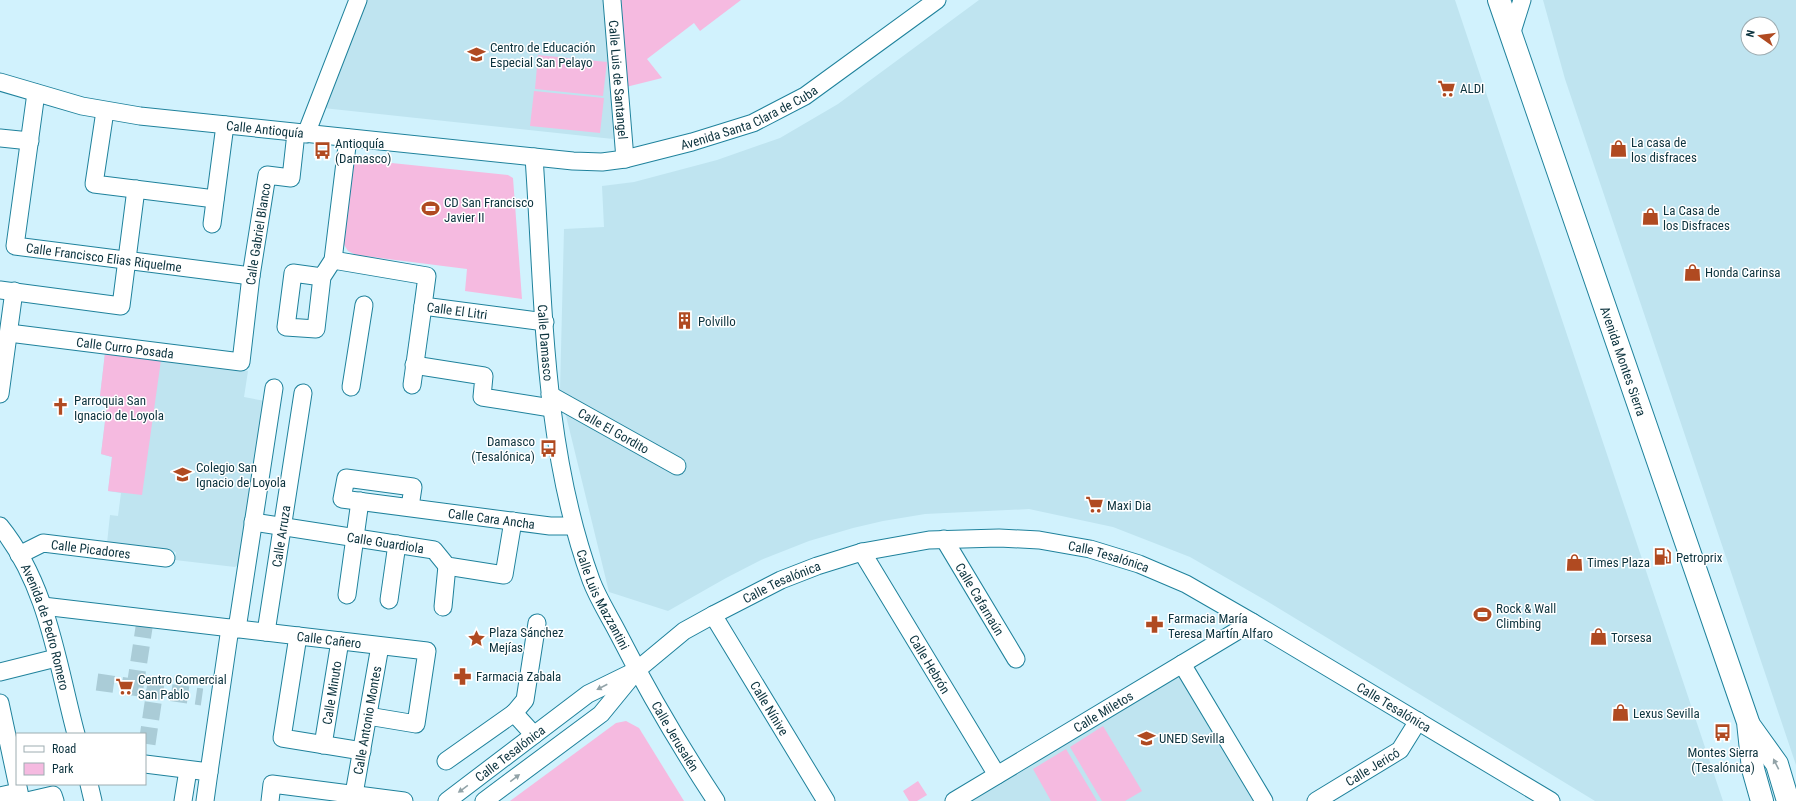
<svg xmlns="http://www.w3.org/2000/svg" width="1796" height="801" font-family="'Roboto Condensed',sans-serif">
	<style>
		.built { fill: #bfe4f0; fill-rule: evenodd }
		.green { fill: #f5bae0 }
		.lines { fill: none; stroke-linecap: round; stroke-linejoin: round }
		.minor-tunnel { stroke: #aaccd7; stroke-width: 17; stroke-dasharray: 17 8; stroke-linecap: butt }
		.minor-casing { stroke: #1f829c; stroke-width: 19 }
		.major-casing { stroke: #1f829c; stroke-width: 24 }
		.minor { stroke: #fff; stroke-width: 17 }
		.major { stroke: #fff; stroke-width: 22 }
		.oneway { fill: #92a3a8 }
		.labels { text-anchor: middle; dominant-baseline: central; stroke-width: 3; stroke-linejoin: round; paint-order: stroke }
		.poi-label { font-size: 13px; fill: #0c333e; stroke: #fff; text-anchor: start }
		.street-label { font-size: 13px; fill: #0c333e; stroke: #fff }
	</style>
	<rect width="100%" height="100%" fill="#d1f2fd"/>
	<!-- built -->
	<g class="built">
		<path d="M365,0H607L613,139L323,108Z"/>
		<path d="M979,0H1455L1723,801H1595L1265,600L1190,557L1113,527L1029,509L925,514L883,521L853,528L809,541L761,560L726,578L668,611L609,592L560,391L564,229L604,227L602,186L634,182L717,160L780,138L838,104Z"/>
		<path d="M1543,0H1796V765L1565,79ZM1748,24H1772V48H1748Z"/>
		<path d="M105,353L248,371L244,397L265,401L244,560L235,567L175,560L176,552L107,543L110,515L118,516L121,493L108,491L112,457L101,454L108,397L100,396Z"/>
		<path d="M1180,674L1255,801H969Z"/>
	</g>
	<!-- green -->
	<g class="green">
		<path d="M621,0H741L700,31L694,23L647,59L662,78L626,87Z"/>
		<path d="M538,55L607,62L603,96L535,89Z"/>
		<path d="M534,91L604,98L600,133L530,126Z"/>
		<path d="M353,159L508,175L513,178L522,299L465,291L467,269L356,255L348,251L343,243Z"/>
		<path d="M105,353L161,360L142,495L108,491L112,457L101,454L108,397L100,396Z"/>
		<path d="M626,721L639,728L684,801H510L616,723Z"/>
		<path d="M1103,726L1142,791L1125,801H1102L1070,747Z"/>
		<path d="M1066,749L1097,801H1051L1033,769Z"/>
		<path d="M918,781L927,795L917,801H909L903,791Z"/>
	</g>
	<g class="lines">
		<!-- minor-tunnel -->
		<g class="minor-tunnel">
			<path d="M97,682L202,697"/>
			<path d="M135,687L145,621"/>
			<path d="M147,744L155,690"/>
		</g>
		<defs>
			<g id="minor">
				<path id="s1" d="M612,0L625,159"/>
				<path d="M1511,35L1522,0"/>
				<path id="s2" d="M0,82L82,106L140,116L573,161L602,162L625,159L692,142L753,123L805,96L937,0"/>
				<path id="s3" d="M36,93L15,246L251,276"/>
				<path d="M105,111L94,184L215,199"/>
				<path d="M306,134L358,0"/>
				<path d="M0,138L30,141"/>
				<path id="s4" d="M534,157C544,299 542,445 591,580C598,599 610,617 619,635C648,692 681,748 716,801"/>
				<path d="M212,224L225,125"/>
				<path id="s5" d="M333,260L427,276L423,306L545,322"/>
				<path d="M322,277L293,273L286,327L316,329L322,277L333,260L348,138"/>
				<path d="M0,290L121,306L136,189"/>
				<path id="s6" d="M9,333L241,362L251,276L267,175L291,178L296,133"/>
				<path d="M414,365L484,376L482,397L551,408"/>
				<path d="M412,385L423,306"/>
				<path d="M351,387L364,305"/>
				<path d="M0,394L14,291"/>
				<path id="s7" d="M550,395L677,466"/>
				<path id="s8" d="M410,507L413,487L346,478L342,499L550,526H573"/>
				<path id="s9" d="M253,522L434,550L447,566L504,575L513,521"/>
				<path id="s10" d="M0,526C48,585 57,663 76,734"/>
				<path id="s11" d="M944,539L1016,659"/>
				<path id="s12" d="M862,552L997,775"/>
				<path id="s13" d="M19,555L43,543L166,558"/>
				<path d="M347,595L360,501"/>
				<path d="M389,600L397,544"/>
				<path id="s14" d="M43,606L427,651L416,724L368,716"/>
				<path d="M443,607L447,566"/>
				<path id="s15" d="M713,615L826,801"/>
				<path d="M237,629L274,388"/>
				<path id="s16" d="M266,632L303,393"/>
				<path d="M298,636L282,738L362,751"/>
				<path d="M1182,664L1264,801"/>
				<path d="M0,672L56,658"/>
				<path d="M0,703L21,801"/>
				<path d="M514,713L525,700L537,623"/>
				<path id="s17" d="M323,745L340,641"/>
				<path d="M446,761L514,713L534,735"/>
				<path d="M145,764L209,772L205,801"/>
				<path d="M209,772L230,628"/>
				<path d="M89,784L93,801"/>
				<path id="s18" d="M354,794L380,646"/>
				<path d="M0,796L18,792"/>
				<path d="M27,801L53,795L55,801"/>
				<path d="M183,801L188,770"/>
				<path d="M270,801L272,784L404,801"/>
				<path id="s19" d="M447,801L588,694L631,673"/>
				<path id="s20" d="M484,801L601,714L637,670L684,631L713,615L781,580L817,566L862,552L929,540L999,538L1039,540L1090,549L1139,564L1186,584L1252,622L1551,801"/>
				<path id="s21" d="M954,801L1252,622"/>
				<path id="s22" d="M1316,801L1400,750L1418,721"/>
			</g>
			<g id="major">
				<path id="s23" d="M1499,0L1748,722L1753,769L1762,801"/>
				<path d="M1749,725L1777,764L1788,801"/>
			</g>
		</defs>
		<!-- minor casing -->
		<use href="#minor" class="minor-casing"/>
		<!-- major casing -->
		<use href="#major" class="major-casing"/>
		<!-- minor -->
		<use href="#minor" class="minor"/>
		<!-- major -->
		<use href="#major" class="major"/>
	</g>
	<!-- one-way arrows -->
	<defs><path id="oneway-solid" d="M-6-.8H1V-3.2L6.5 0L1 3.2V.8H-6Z"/></defs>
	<g class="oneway">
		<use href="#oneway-solid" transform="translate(602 687) rotate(153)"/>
		<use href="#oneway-solid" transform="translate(1776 764) rotate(-117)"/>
		<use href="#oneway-solid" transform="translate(515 778) rotate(-37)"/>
		<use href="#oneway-solid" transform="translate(463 789) rotate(144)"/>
	</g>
	<!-- icons -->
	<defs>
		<symbol id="school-bare" viewBox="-9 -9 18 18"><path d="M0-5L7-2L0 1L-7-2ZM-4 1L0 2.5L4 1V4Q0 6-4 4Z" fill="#b04a21" stroke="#fff" stroke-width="2.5" paint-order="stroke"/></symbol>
		<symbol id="supermarket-bare" viewBox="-9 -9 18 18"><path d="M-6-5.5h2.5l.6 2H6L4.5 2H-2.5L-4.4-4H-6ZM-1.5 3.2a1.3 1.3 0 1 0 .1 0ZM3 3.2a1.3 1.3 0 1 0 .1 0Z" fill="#b04a21" stroke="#fff" stroke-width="2.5" paint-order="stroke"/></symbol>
		<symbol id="shop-bare" viewBox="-9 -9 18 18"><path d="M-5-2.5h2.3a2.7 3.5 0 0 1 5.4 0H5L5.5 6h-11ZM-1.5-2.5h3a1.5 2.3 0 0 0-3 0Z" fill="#b04a21" stroke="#fff" stroke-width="2.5" paint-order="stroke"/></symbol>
		<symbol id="bus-bare" viewBox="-9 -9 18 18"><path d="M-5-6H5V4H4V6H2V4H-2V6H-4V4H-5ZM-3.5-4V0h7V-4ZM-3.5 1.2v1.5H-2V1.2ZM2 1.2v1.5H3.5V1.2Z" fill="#b04a21" stroke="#fff" stroke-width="2.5" paint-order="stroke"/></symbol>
		<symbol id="stadium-bare" viewBox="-9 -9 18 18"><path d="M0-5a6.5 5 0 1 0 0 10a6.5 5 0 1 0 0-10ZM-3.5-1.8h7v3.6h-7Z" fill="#b04a21" stroke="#fff" stroke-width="2.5" paint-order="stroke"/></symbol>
		<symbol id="building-bare" viewBox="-9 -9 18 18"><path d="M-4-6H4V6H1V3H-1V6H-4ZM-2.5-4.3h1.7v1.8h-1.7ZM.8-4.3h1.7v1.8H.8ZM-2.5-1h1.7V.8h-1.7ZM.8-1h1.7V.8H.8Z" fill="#b04a21" stroke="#fff" stroke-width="2.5" paint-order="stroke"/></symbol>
		<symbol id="church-bare" viewBox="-9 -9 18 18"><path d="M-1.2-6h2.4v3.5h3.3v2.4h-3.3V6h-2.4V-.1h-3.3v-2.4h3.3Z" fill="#b04a21" stroke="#fff" stroke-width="2.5" paint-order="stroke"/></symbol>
		<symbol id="fuel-bare" viewBox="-9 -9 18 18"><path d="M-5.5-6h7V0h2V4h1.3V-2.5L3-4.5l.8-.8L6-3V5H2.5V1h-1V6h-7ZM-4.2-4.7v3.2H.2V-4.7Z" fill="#b04a21" stroke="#fff" stroke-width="2.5" paint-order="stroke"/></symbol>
		<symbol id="pharmacy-bare" viewBox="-9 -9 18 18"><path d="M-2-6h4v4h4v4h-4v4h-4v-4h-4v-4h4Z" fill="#b04a21" stroke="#fff" stroke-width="2.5" paint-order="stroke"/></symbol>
		<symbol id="sight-bare" viewBox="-9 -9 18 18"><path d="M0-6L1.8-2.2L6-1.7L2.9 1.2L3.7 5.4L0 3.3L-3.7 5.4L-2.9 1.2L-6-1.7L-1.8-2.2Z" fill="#b04a21" stroke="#fff" stroke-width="2.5" paint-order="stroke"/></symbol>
		<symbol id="university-bare" viewBox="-9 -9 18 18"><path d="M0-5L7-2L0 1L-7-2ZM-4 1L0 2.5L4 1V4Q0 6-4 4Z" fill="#b04a21" stroke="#fff" stroke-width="2.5" paint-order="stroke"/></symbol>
	</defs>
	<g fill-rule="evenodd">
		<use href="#school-bare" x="464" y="42" width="25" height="25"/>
		<use href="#supermarket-bare" x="1434" y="76" width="25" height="25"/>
		<use href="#shop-bare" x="1606" y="136" width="25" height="25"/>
		<use href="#bus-bare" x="310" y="138" width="25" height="25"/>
		<use href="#stadium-bare" x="418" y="196" width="25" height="25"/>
		<use href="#shop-bare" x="1638" y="204" width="25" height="25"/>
		<use href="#shop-bare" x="1680" y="260" width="25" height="25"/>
		<use href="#building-bare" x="672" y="308" width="25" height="25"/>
		<use href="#church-bare" x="48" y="394" width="25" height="25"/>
		<use href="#bus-bare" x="536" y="436" width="25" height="25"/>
		<use href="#school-bare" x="170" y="462" width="25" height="25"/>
		<use href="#supermarket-bare" x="1082" y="492" width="25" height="25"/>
		<use href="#fuel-bare" x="1650" y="544" width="25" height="25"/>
		<use href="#shop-bare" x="1562" y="550" width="25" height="25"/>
		<use href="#stadium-bare" x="1470" y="602" width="25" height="25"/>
		<use href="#pharmacy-bare" x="1142" y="612" width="25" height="25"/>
		<use href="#shop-bare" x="1586" y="624" width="25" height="25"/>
		<use href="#sight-bare" x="464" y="626" width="25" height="25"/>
		<use href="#pharmacy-bare" x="450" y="664" width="25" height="25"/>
		<use href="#supermarket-bare" x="112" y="674" width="25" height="25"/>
		<use href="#shop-bare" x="1608" y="700" width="25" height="25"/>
		<use href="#bus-bare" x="1710" y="720" width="25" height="25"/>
		<use href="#university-bare" x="1134" y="726" width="25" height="25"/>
	</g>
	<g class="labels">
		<!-- poi labels -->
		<g class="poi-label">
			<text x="490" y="47">Centro de Educación<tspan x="490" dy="15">Especial San Pelayo</tspan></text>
			<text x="1460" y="88">ALDI</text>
			<text x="1631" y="142">La casa de<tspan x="1631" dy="15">los disfraces</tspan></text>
			<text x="335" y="143">Antioquía<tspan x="335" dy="15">(Damasco)</tspan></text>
			<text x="444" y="202">CD San Francisco<tspan x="444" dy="15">Javier II</tspan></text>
			<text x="1663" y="210">La Casa de<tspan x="1663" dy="15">los Disfraces</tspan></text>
			<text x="1705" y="272">Honda Carinsa</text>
			<text x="698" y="321">Polvillo</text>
			<text x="74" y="400">Parroquia San<tspan x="74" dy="15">Ignacio de Loyola</tspan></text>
			<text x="535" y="441" text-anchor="end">Damasco<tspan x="535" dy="15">(Tesalónica)</tspan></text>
			<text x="196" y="467">Colegio San<tspan x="196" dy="15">Ignacio de Loyola</tspan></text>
			<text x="1107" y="505">Maxi Dia</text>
			<text x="1676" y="557">Petroprix</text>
			<text x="1587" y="562">Times Plaza</text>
			<text x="1496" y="608">Rock &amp; Wall<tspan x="1496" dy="15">Climbing</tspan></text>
			<text x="1168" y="618">Farmacia María<tspan x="1168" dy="15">Teresa Martín Alfaro</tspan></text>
			<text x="489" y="632">Plaza Sánchez<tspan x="489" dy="15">Mejías</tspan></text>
			<text x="1611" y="637">Torsesa</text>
			<text x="476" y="676">Farmacia Zabala</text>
			<text x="138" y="679">Centro Comercial<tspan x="138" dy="15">San Pablo</tspan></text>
			<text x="1633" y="713">Lexus Sevilla</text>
			<text x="1159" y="738">UNED Sevilla</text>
			<text x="1723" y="752" text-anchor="middle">Montes Sierra<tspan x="1723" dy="15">(Tesalónica)</tspan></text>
		</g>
		<!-- street labels -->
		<g class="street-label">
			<text stroke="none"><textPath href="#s1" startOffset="80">Calle Luis de Santangel</textPath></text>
			<text stroke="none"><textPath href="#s2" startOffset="763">Avenida Santa Clara de Cuba</textPath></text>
			<text stroke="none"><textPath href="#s2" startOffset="270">Calle Antioquía</textPath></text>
			<text stroke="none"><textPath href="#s6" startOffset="363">Calle Gabriel Blanco</textPath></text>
			<text stroke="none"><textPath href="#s3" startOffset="244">Calle Francisco Elias Riquelme</textPath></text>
			<text stroke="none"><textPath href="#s5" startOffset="160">Calle El Litri</textPath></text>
			<text stroke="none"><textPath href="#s4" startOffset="186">Calle Damasco</textPath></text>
			<text stroke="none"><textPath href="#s6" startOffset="117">Calle Curro Posada</textPath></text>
			<text stroke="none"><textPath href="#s23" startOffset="382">Avenida Montes Sierra</textPath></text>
			<text stroke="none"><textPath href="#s7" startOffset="73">Calle El Gordito</textPath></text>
			<text stroke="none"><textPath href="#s8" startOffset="260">Calle Cara Ancha</textPath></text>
			<text stroke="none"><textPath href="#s16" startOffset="97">Calle Arruza</textPath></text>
			<text stroke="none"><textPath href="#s9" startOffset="134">Calle Guardiola</textPath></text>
			<text stroke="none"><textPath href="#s13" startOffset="75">Calle Picadores</textPath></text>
			<text stroke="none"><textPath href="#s20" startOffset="709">Calle Tesalónica</textPath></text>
			<text stroke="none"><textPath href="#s20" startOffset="373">Calle Tesalónica</textPath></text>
			<text stroke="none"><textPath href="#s4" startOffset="451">Calle Luis Mazzantini</textPath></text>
			<text stroke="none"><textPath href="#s11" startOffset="70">Calle Cafarnaún</textPath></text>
			<text stroke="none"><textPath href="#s10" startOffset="112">Avenida de Pedro Romero</textPath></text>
			<text stroke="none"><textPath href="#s14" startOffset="288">Calle Cañero</textPath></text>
			<text stroke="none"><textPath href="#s12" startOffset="131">Calle Hebrón</textPath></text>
			<text stroke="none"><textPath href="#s17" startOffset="53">Calle Minuto</textPath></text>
			<text stroke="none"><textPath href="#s20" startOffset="1033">Calle Tesalónica</textPath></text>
			<text stroke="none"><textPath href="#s15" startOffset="109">Calle Nínive</textPath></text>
			<text stroke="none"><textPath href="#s21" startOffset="174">Calle Miletos</textPath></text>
			<text stroke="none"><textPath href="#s18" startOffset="75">Calle Antonio Montes</textPath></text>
			<text stroke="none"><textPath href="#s4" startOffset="606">Calle Jerusalén</textPath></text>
			<text stroke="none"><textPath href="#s19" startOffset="79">Calle Tesalónica</textPath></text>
			<text stroke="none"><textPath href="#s22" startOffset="66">Calle Jericó</textPath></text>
		</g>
	</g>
	<!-- legend -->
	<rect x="16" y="733" width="130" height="52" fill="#ffffff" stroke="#9eadb2"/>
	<rect x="24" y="746" width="20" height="6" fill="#ffffff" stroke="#9eadb2"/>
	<text x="52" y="753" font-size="12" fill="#0c333e">Road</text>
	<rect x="24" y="763" width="20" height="12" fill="#f5bae0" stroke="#9eadb2"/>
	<text x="52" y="773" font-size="12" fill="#0c333e">Park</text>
	<!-- north arrow -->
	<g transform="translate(1760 36) rotate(284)"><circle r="19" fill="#ffffff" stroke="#9eadb2"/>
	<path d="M0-3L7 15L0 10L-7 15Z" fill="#b04a21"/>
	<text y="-6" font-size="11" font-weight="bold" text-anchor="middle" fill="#0c333e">N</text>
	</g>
</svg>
